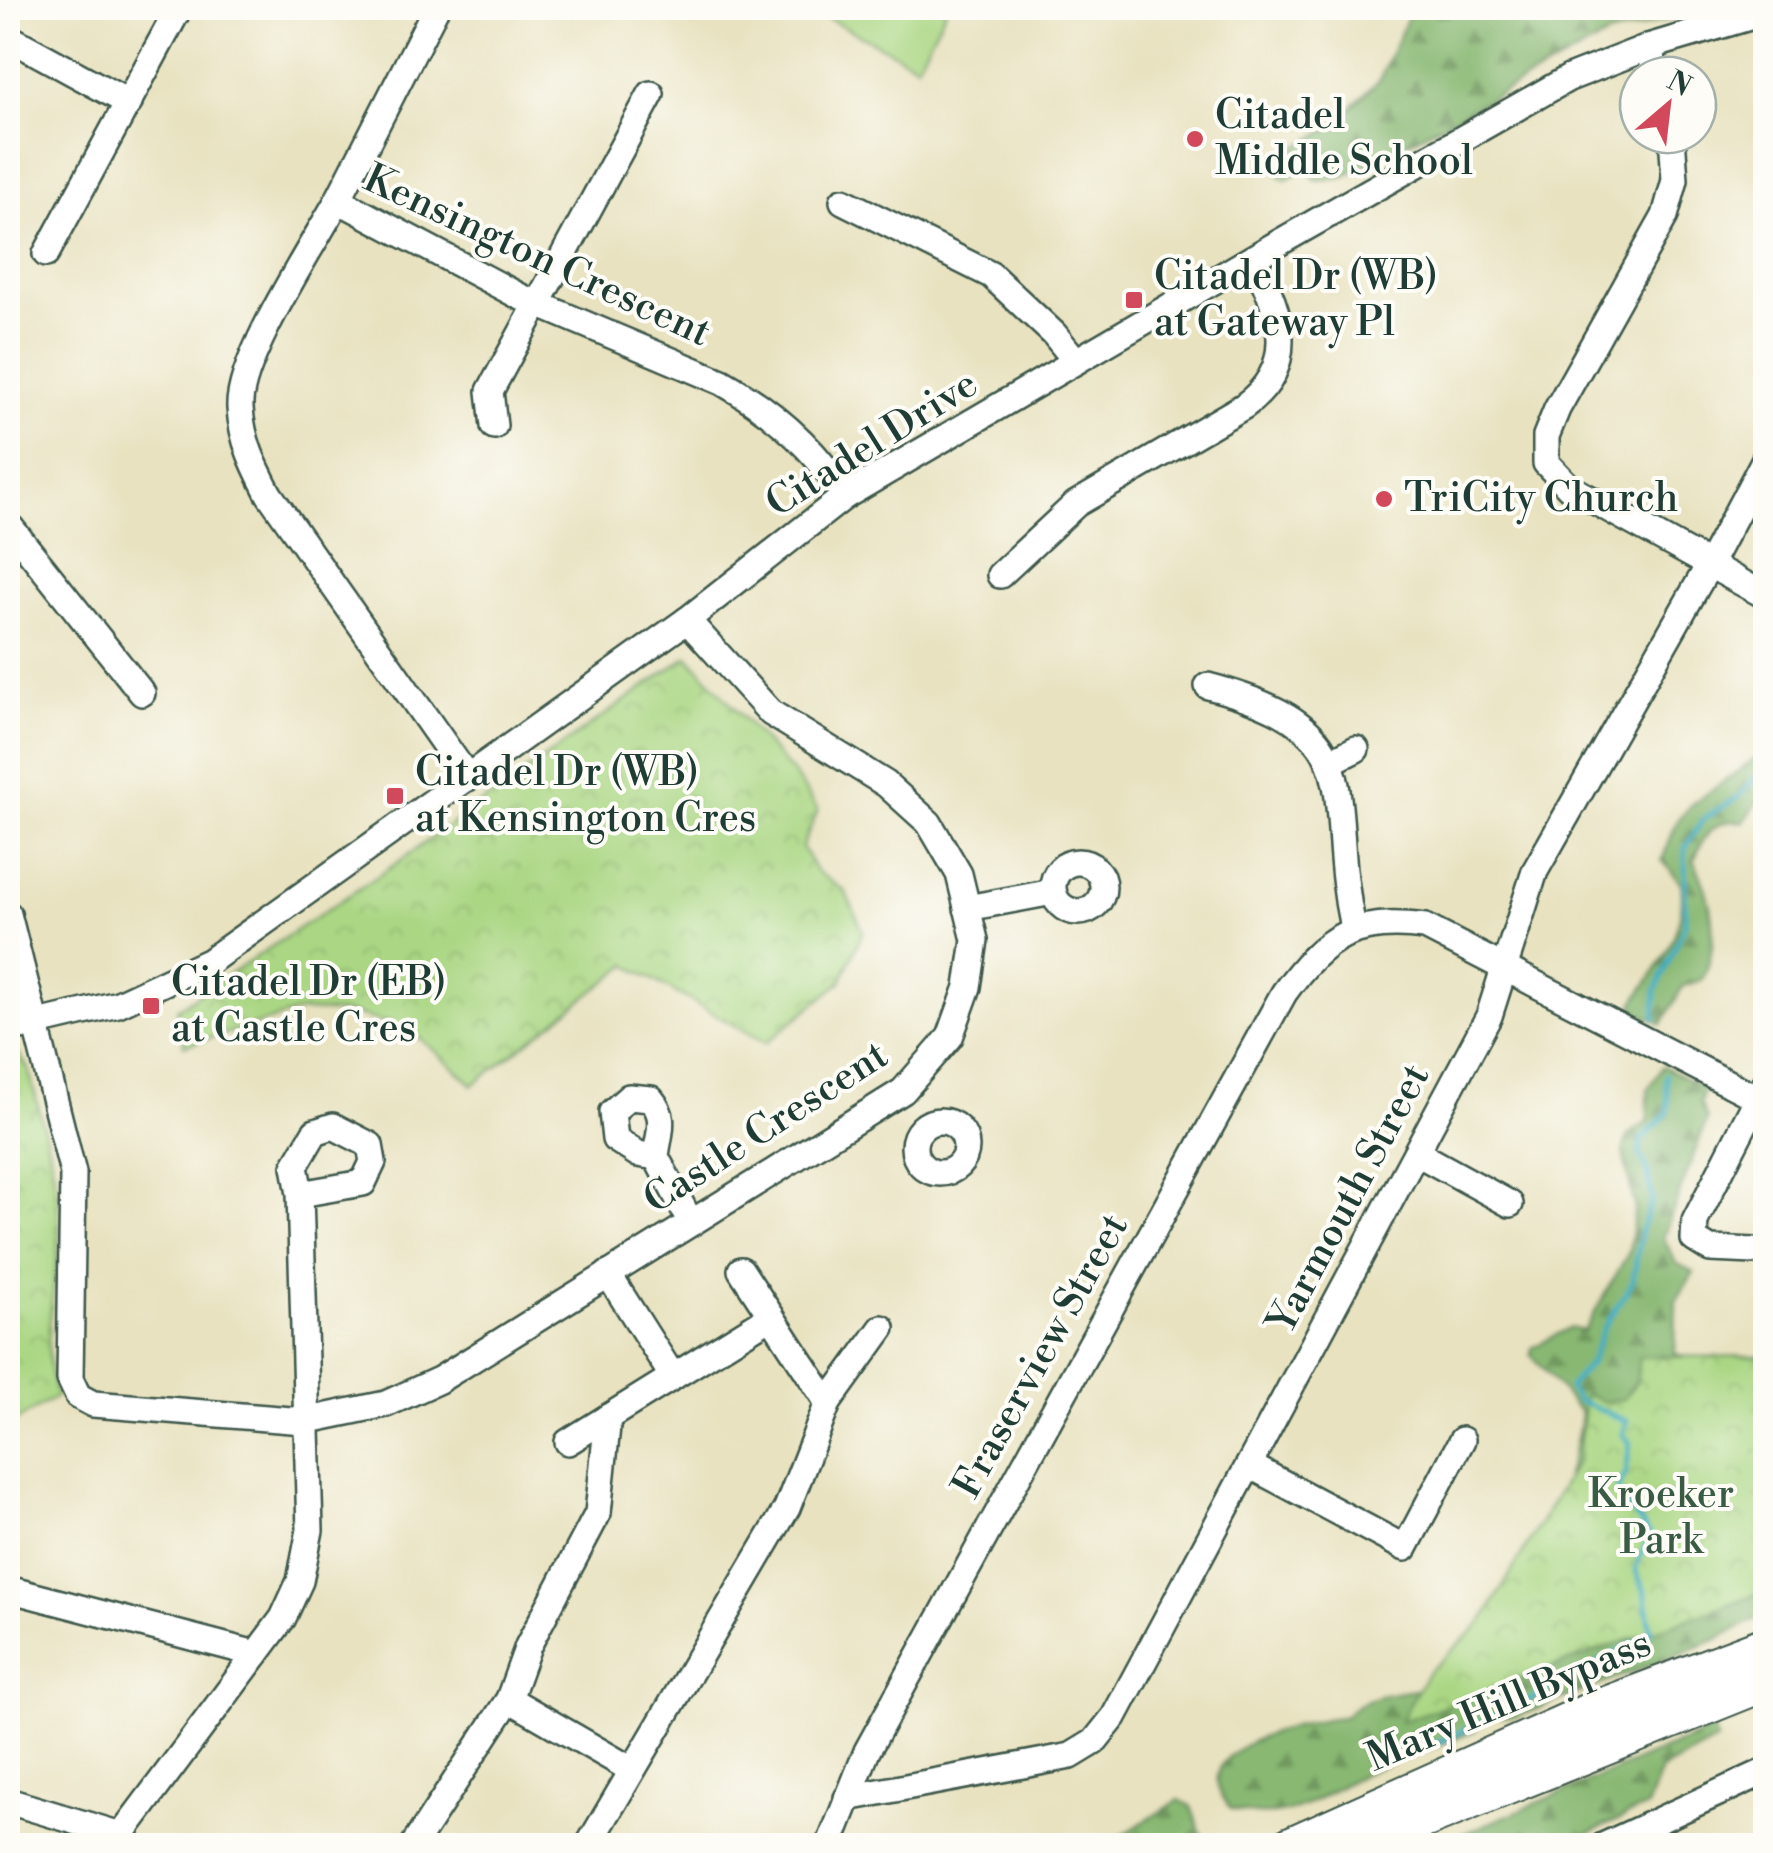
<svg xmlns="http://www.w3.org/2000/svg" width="1773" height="1853" font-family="'Libre Bodoni',serif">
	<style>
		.green { fill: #abd784; stroke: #658a5c; stroke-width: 2.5 }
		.forest { fill: url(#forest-firs); stroke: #547a53; stroke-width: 2.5 }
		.park { fill: url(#park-crowns); stroke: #658a5c; stroke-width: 2.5 }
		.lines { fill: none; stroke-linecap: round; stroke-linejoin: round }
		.stream { stroke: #45afc3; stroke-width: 5 }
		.minor-casing { stroke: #3d5649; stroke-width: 30 }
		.highway-casing { stroke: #3d5649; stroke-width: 42 }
		.minor { stroke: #fff; stroke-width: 25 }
		.highway { stroke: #fff; stroke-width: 38 }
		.poi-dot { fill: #d1495b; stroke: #fdfcf7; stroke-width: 4 }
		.labels { text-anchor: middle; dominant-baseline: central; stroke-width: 8; stroke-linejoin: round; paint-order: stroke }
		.poi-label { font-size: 40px; fill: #1f3d34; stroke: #fdfcf7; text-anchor: start }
		.street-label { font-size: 40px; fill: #1f3d34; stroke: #fdfcf7 }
		.park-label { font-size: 40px; fill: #3b5c44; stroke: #fdfcf7 }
	</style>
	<defs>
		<pattern id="forest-firs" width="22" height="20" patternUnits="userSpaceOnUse" patternTransform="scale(2.5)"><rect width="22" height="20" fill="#88b872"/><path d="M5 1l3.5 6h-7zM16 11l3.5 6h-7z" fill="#6f975e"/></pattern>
		<pattern id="park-crowns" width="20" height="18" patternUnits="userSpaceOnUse" patternTransform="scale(2.5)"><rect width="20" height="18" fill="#abd784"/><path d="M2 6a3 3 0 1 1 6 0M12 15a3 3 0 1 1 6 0" fill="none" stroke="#93b973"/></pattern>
	</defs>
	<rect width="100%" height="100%" fill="#fdfcf7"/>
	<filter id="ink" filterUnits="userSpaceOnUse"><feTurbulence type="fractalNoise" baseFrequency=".01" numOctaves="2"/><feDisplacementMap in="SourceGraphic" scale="20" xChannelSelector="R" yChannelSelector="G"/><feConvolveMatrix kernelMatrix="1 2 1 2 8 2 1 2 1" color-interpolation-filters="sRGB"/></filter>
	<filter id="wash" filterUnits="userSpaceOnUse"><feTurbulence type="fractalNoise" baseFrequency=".0048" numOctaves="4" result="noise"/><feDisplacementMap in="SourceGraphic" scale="40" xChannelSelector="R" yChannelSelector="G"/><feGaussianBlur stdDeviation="2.25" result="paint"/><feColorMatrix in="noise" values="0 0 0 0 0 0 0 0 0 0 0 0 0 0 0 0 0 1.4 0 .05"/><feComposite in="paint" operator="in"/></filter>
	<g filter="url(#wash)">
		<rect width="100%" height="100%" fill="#e8e2c0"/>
		<!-- green -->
		<path class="green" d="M808,8H947L917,65Z"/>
		<!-- forest -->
		<g class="forest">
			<path d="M1412,8H1691L1693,13L1608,36L1341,178L1315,180L1308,168L1285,180L1266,164L1331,128L1379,80Z"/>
			<path d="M1765,752V791L1744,822C1715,816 1702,837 1694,861C1712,896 1721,943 1702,980L1683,986L1662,1024L1635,1011L1633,1004C1658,966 1688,931 1681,883L1662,860L1677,822L1690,806Z"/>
			<path d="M1663,1066L1704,1088L1700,1103L1707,1119L1663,1237L1676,1263L1694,1272L1676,1301L1675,1354L1689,1357L1765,1572V1614L1715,1640L1516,1717H1487L1474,1731C1440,1746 1404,1757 1370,1771C1318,1793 1295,1828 1231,1809C1227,1803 1221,1796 1219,1789C1204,1742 1313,1719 1343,1717C1370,1690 1398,1695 1432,1687C1449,1669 1471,1651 1485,1631C1526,1572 1574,1484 1581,1413L1531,1355L1532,1348L1569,1328L1584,1331L1629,1252L1635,1207L1623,1152L1628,1135L1648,1122V1089Z"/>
			<path d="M1713,1729L1717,1740L1661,1770L1647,1807L1563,1845H1437Z"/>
			<path d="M1179,1800L1191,1806L1205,1845H1107Z"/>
		</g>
		<!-- park -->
		<g class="park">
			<path d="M688,656L796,777L818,810L802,847L816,871L845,891L863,931L841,982L766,1043L627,965L473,1085L412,1031L352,1013L302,1011L184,1046L177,1009L384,872Z"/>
			<path d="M8,1052L19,1054L29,1070C41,1121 59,1175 59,1228C59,1282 37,1346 57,1396L8,1426Z"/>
			<path d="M1765,1356V1591L1400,1722L1427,1673L1481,1624L1578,1459L1585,1394L1603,1402L1624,1399L1637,1380L1639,1357Z"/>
		</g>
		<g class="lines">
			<!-- stream -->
			<g class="stream">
				<path d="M1655,1019L1656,990L1685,925V848L1704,818L1739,797L1766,765"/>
				<path d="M1410,1755L1531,1699L1645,1638L1651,1630L1645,1592L1635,1569L1650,1535L1617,1491L1626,1473L1630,1442L1623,1435L1627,1421L1578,1401L1569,1387L1591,1362L1602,1331L1633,1281L1641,1230L1652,1200L1648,1172L1639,1153L1641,1140L1668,1113L1666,1075"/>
			</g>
		</g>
	</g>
	<g filter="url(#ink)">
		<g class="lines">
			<defs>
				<g id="minor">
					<path d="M8,37L129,103"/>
					<path d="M1648,47L1657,75"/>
					<path d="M1672,135L1675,180L1665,216L1557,409L1546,436V463L1569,487L1766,596"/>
					<path d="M338,200L436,8"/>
					<path d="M843,201L991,275L1054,334L1076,361"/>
					<path d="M46,254L179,8"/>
					<path d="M494,426L490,391L651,94"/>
					<path d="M8,524L142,693"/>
					<path d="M1000,575L1076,504L1244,406C1300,366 1281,309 1252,259"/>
					<path d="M1208,686C1378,731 1323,792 1353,928"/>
					<path d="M1330,762L1356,749"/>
					<path d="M468,778L269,494C254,465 242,441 240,408C237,361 313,245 338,200L521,297L722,382C771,410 815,448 845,496"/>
					<circle cx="1078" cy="887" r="25"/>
					<path d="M967,908L1053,892"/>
					<path d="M8,914L73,1173L70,1379L78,1396L93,1404L304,1421L386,1404L439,1380L903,1091L950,1037L968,987L975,940L959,874L929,823L886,784L771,713L687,620"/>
					<path d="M8,1030L118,1004L210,961L687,620L845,496L1282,241L1569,78L1648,47L1766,12"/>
					<circle cx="940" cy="1147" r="26"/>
					<path d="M1417,1153L1510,1204"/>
					<path d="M656,1157L638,1154L615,1139L612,1112L629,1097L651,1099C668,1119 658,1134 656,1157L691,1223"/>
					<path d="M1755,1251L1710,1249L1694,1239L1695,1221L1766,1082"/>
					<path d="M741,1270L828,1403"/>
					<path d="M608,1274L673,1377"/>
					<path d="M568,1442L771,1316"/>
					<path d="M1249,1465L1405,1548L1462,1440"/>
					<path d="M8,1589L256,1654"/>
					<path d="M509,1699L632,1770"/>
					<path d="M847,1798L1071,1756L1094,1742L1114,1717L1489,1016L1535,871L1709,565L1766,457"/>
					<path d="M8,1801L121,1835L283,1618L300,1581L310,1530L300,1194L363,1183L373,1162L370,1145L333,1126L315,1132L295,1166L300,1194"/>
					<path d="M413,1846L509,1699L528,1646L598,1513L608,1417"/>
					<path d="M588,1846L787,1508L828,1403L882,1328"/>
					<path d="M829,1846L867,1751L1284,993C1325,936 1355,918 1425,927L1757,1098"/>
					<path d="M1603,1846L1766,1771"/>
				</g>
				<g id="highway">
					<path d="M1291,1846L1593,1711L1766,1646"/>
					<path d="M1356,1846L1766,1681"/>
				</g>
			</defs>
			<!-- minor casing -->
			<use href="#minor" class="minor-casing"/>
			<!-- highway casing -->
			<use href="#highway" class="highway-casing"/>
			<!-- minor -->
			<use href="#minor" class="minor"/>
			<!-- highway -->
			<use href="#highway" class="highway"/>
		</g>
	</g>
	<!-- markers -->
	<g class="poi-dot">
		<circle cx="1195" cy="139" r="10"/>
		<rect x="1124" y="290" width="20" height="20" rx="5"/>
		<circle cx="1384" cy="499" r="10"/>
		<rect x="385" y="786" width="20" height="20" rx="5"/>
		<rect x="141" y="996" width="20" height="20" rx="5"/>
	</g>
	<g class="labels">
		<!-- poi labels -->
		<g class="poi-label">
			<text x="1215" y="116">Citadel<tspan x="1215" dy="46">Middle School</tspan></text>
			<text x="1154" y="277">Citadel Dr (WB)<tspan x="1154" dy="46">at Gateway Pl</tspan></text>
			<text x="1404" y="499">TriCity Church</text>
			<text x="415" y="773">Citadel Dr (WB)<tspan x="415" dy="46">at Kensington Cres</tspan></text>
			<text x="171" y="983">Citadel Dr (EB)<tspan x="171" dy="46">at Castle Cres</tspan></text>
		</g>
		<!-- street labels -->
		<g class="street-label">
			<text transform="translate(537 256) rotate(25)">Kensington Crescent</text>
			<text transform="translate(872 444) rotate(-32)">Citadel Drive</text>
			<text transform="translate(766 1128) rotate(-33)">Castle Crescent</text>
			<text transform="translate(1349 1199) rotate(-62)">Yarmouth Street</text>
			<text transform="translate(1041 1356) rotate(-61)">Fraserview Street</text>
			<text transform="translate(1509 1701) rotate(-23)">Mary Hill Bypass</text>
		</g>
		<!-- park labels -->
		<g class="park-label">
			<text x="1661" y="1495">Kroeker<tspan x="1661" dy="46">Park</tspan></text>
		</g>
	</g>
	<!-- margin -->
	<rect width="1773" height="1853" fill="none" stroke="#fdfcf7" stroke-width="40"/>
	<!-- north arrow -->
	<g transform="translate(1668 105) rotate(28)"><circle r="48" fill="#fdfcf7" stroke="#a4b0a9" stroke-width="2.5"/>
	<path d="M0-8L18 38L0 25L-18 38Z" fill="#d1495b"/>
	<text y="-15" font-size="28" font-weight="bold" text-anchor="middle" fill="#1f3d34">N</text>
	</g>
</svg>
